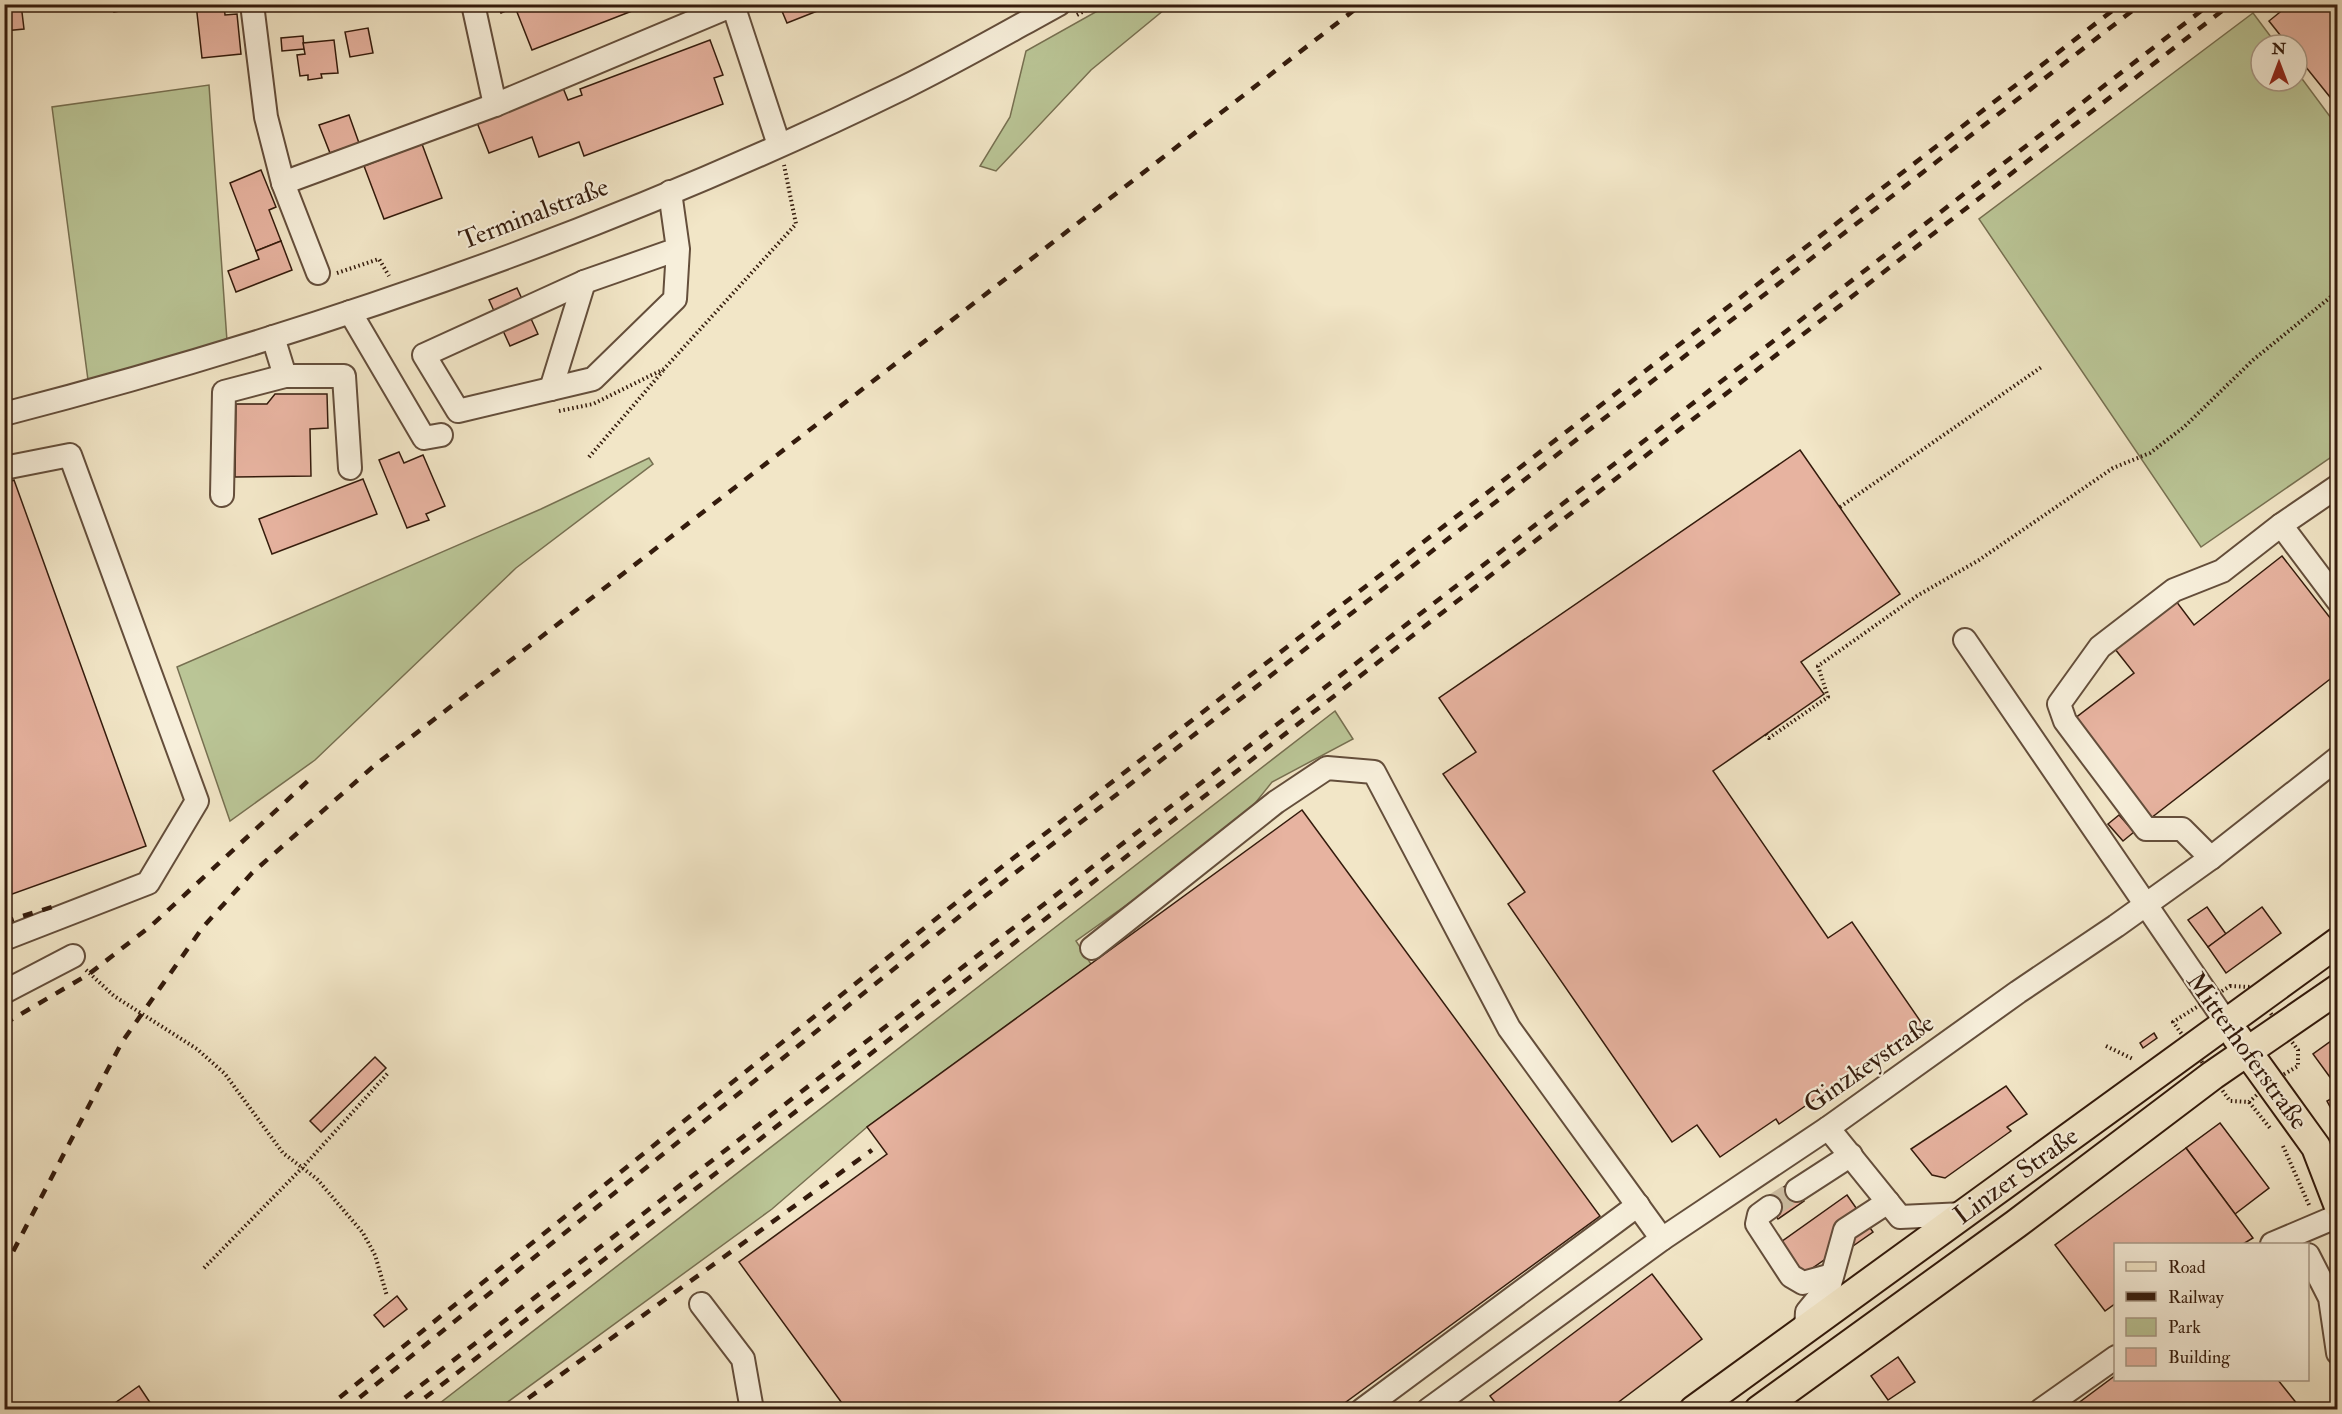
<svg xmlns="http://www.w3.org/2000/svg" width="2342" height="1414" font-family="'IM FELL Double Pica',serif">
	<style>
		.green { fill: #bac596; stroke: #777051; stroke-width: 1.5 }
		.building { fill: #e7b3a0; stroke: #341b0c; stroke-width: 1.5 }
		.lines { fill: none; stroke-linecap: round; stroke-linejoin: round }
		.minor-tunnel { stroke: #ccbda2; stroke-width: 22; stroke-dasharray: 22 11; stroke-linecap: butt }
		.minor-casing { stroke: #644e3b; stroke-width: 26 }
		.major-casing { stroke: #341b0c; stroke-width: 32 }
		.path { stroke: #341b0c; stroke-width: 4; stroke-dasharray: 1.5 3; stroke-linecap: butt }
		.minor { stroke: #f7efdb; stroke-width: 22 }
		.major { stroke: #f2e6c7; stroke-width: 28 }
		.rail { stroke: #341b0c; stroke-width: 4.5; stroke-dasharray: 10 10; stroke-linecap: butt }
		.labels { text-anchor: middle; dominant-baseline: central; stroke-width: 4.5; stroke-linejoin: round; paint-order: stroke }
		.street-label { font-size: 26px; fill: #341b0c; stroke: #f7efdb }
	</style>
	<rect width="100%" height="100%" fill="#f2e6c7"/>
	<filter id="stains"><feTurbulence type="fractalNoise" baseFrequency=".00333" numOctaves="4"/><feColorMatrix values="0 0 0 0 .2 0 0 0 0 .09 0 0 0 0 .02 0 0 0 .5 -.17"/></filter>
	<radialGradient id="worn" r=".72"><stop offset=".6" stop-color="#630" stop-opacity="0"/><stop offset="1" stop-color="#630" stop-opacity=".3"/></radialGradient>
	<!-- green -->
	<g class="green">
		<path d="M1108,5H1170L1091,70L996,171L980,166L1010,117L1026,51Z"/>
		<path d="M2253,13L2277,45H2261V81H2297V72L2337,126V453L2201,547L1979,219Z"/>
		<path d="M209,85L227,341L88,380L52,107Z"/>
		<path d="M649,458L653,464L516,568L315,760L230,821L177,667L541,509Z"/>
		<path d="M1335,711L1353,739L1272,782L1236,827L1076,941L1091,964L867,1127L772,1209L498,1409L431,1410Z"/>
	</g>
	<!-- building -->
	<g class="building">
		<path d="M4,4H21L24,29L4,31Z"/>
		<path d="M113,4H154L114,12Z"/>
		<path d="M196,4H224L225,15L237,14L241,54L202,58Z"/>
		<path d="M398,4H439L440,7L398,11Z"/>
		<path d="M497,4H650L532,50L515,7L501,13Z"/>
		<path d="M779,4H835L787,23Z"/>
		<path d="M2290,4H2338V107L2297,56V45H2288L2269,21Z"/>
		<path d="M368,28L373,53L350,57L345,32Z"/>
		<path d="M303,36L304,49L282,51L281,38Z"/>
		<path d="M334,40L338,73L321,74L322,78L308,80V75L300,76L297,55L305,54L303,43Z"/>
		<path d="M710,40L723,75L714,78L723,104L584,156L579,142L539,157L532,137L489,153L476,120L563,88L568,100L582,95L580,89Z"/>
		<path d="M349,115L359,143L330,153L319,125Z"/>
		<path d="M422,144L442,198L384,219L364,166Z"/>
		<path d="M261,170L276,207L269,210L281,241L256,251L230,183Z"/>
		<path d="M281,241L292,270L236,292L228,271L259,259L256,251Z"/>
		<path d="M517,288L538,334L510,346L489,300Z"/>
		<path d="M275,394H327L328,428L310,429L311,476L235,477L236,404H267Z"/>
		<path d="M1800,450L1900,594L1801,662L1824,694L1713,771L1828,938L1852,922L1923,1025L1779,1124L1776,1119L1720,1157L1697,1125L1672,1142L1508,904L1525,892L1443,774L1476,752L1439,698Z"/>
		<path d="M399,452L404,463L423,455L445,506L426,514L429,520L407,528L379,460Z"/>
		<path d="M363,479L377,514L272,554L259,519Z"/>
		<path d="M14,480L146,846L4,897V484Z"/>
		<path d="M2282,556L2338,628V673L2151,818L2074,719L2134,673L2115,649L2176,601L2194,625Z"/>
		<path d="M1302,810L1600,1216L1335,1410H847L739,1262L887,1154L867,1127Z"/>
		<path d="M2119,815L2134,832L2123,841L2108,824Z"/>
		<path d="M2207,907L2226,934L2208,947L2188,920Z"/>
		<path d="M2262,907L2281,933L2226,973L2208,947Z"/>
		<path d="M2154,1033L2157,1038L2143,1048L2140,1043Z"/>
		<path d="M2338,1036V1077L2332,1080L2313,1054Z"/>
		<path d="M375,1057L386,1068L321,1132L310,1121Z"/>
		<path d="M2006,1086L2027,1114L2007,1127L2011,1131L1945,1178L1932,1175L1911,1149Z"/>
		<path d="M2338,1095V1122L2327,1101Z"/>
		<path d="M2220,1123L2269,1188L2235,1214L2186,1148Z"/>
		<path d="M2186,1148L2253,1238L2243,1244H2116V1303L2105,1311L2055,1245Z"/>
		<path d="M1791,1182L1804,1201L1778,1219L1765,1200Z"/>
		<path d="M1847,1195L1873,1232L1830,1262L1827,1258L1804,1274L1781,1242Z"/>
		<path d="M1652,1274L1702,1339L1608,1410H1501L1490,1396Z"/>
		<path d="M397,1296L407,1309L384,1327L374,1315Z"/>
		<path d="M1898,1357L1915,1382L1888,1400L1871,1376Z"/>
		<path d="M2116,1375V1380H2278L2302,1410H2069Z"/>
		<path d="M139,1386L155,1410H105Z"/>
	</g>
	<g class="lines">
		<!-- minor-tunnel -->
		<path class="minor-tunnel" d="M1770,1207L1797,1190"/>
		<defs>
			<g id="minor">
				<path d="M252,4L266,117L283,183L318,273"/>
				<path d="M473,4L495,105"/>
				<path d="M283,183L495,105L733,5L779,145"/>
				<path d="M670,192L678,249L675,299L593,379L458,411L424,355L584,282L678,249"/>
				<path d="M350,312L424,438L441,435"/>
				<path d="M285,376H344L350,468"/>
				<path d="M551,389L584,282"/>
				<path d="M4,414C313,334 617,228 903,88C956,62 1008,32 1059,4"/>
				<path d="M4,468L70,455L197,801L148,883L4,939"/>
				<path d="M2338,486L2281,525L2338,601"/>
				<path d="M222,495L224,392L285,376L273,337"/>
				<path d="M1965,640L2226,1022"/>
				<path d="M2211,858L2182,829H2146L2065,721L2059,704L2100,647L2174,590L2222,571L2281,525"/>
				<path d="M1092,948L1276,802L1327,768L1374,772L1509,1028L1662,1239"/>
				<path d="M4,992L73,956"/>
				<path d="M1828,1128L1900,1217L1964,1214"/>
				<path d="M1797,1190L1851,1155"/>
				<path d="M1770,1207L1759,1215L1757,1224L1791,1276L1803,1283L1832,1275"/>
				<path d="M2272,1244L2338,1216"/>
				<path d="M2308,1255L2330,1298L2338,1353"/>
				<path d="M701,1304L743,1359L752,1410"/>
				<path d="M1806,1329L1807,1312L1830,1284L1845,1230L1888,1202"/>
				<path d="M1362,1410L1638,1205"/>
				<path d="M1428,1410L1662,1239L1828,1128L2018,992L2116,926L2211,858L2338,758"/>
				<path d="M2041,1410L2116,1357"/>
			</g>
			<g id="major">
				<path d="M2236,1036L2316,1147L2338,1204"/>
				<path d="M1694,1410L2338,942"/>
				<path d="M1759,1410L2016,1224L2213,1075L2338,989"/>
			</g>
		</defs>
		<!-- minor casing -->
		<use href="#minor" class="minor-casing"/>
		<!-- major casing -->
		<use href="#major" class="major-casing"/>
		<!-- path -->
		<g class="path">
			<path d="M1077,15L1097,4"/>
			<path d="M337,273L379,259L389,276"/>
			<path d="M559,411L593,404L664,369L796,224L784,165"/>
			<path d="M589,457L663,371"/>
			<path d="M1840,507L2043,366"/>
			<path d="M1766,734L1769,738L1828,697L1818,666L1917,596L1979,560L2113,468L2150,453L2184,427L2253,360L2338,291"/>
			<path d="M86,970L114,996L197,1049L225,1074L283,1153L317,1179L363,1233L375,1255L387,1296"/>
			<path d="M2230,986L2251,987L2298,1050V1066L2271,1082L2249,1102L2230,1101L2173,1022Z"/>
			<path d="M2106,1046L2133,1059"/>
			<path d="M2249,1102L2270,1128"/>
			<path d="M2283,1146L2309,1205"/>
			<path d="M204,1268L303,1167L389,1072"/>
		</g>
		<!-- minor -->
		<use href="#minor" class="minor"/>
		<!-- major -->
		<use href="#major" class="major"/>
		<!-- rail -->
		<g class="rail">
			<path d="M4,922L55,906"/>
			<path d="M4,1024L89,974L152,925L309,780"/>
			<path d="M4,1269L122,1042L203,927L252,873L375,765L1362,4"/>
			<path d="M324,1410L972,890L2121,4"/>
			<path d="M344,1410L980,900L2141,4"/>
			<path d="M389,1410L2210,4"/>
			<path d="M409,1410L2231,4"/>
			<path d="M512,1410L872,1150"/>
		</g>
	</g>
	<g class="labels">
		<!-- street labels -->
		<g class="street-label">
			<text transform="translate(534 214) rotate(-21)">Terminalstraße</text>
			<text transform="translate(2247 1051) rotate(54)">Mitterhoferstraße</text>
			<text transform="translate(1869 1064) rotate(-35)">Ginzkeystraße</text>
			<text transform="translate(2016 1176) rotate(-36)">Linzer Straße</text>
		</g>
	</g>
	<!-- margin -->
	<rect width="2342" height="1414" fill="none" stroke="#f2e6c7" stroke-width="24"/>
	<rect x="6" y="6" width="2330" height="1402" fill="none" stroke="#341b0c" stroke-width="3"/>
	<rect x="12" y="12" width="2318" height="1390" fill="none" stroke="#341b0c" stroke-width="1.5"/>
	<!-- legend -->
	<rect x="2114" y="1243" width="195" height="138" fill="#f7efdb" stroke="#a99a88" stroke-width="1.5"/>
	<rect x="2126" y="1262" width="30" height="9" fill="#f2e6c7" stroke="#a99a88" stroke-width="1.5"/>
	<text x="2168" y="1273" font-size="18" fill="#341b0c">Road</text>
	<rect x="2126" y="1292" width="30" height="9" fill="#341b0c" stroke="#a99a88" stroke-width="1.5"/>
	<text x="2168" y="1303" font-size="18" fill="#341b0c">Railway</text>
	<rect x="2126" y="1318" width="30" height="18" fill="#bac596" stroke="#a99a88" stroke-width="1.5"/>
	<text x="2168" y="1333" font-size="18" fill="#341b0c">Park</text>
	<rect x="2126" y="1348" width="30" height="18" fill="#e7b3a0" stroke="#a99a88" stroke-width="1.5"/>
	<text x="2168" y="1363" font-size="18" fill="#341b0c">Building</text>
	<!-- north arrow -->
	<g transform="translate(2279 63)"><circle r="28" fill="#f7efdb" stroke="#a99a88" stroke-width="1.5"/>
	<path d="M0-4.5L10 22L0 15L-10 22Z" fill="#8f2418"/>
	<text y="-9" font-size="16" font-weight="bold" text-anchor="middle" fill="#341b0c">N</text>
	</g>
	<rect width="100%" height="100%" filter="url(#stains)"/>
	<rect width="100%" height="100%" fill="url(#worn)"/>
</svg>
